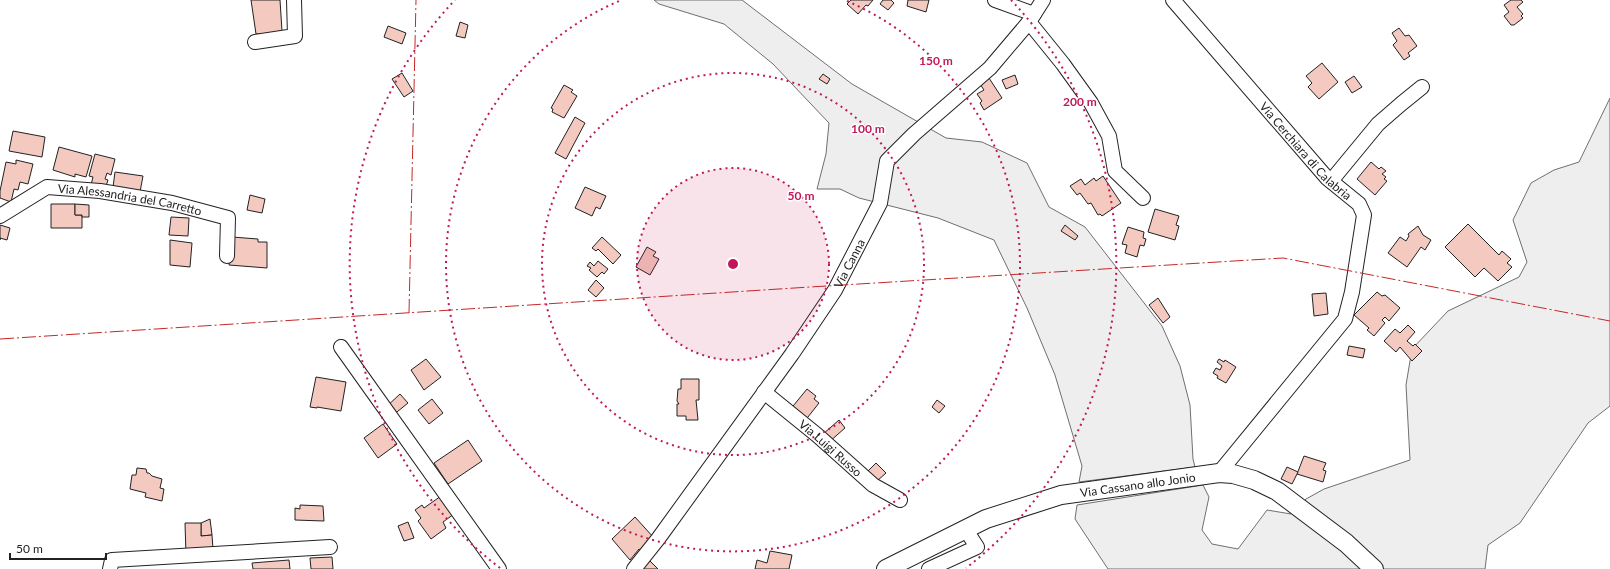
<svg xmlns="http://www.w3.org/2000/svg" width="1610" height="569" font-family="Lato,sans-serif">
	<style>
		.green { fill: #eee; stroke: #6f6f6f }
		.building { fill: #f3c9c0; stroke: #222 }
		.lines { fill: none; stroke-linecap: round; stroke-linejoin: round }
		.minor-casing { stroke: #222; stroke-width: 16 }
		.major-casing { stroke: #222; stroke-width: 20 }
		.minor { stroke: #fff; stroke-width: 14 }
		.major { stroke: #fff; stroke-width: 18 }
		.power { stroke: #c62828; stroke-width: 1; stroke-dasharray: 14 3 2 3; stroke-linecap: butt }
		.ring { fill: none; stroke: #c2185b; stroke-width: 2; stroke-dasharray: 2 4 }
		.labels { text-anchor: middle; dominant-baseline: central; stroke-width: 3; stroke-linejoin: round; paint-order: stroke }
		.street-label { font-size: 12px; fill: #222; stroke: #fff }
		.centre { fill: #c2185b; stroke: #fff; stroke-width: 2 }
		.ring-label { font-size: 12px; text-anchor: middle; font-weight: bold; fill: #c2185b; stroke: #fff; stroke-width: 3; stroke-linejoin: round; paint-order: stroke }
	</style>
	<rect width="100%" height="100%" fill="#fff"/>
	<!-- green -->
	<g class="green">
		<path d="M654,0H742L852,84L946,138L982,142L1027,163L1049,207L1085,227L1162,326L1180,366L1190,405L1193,459L1195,467L1079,482L1082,466L1055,375L1027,308L994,240L938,218L859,198L840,189H817L826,154L829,123L773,64L724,24L659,4Z"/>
		<path d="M1610,98V406L1588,423L1520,523L1488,545L1485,569H1108L1075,519L1077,505L1203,485L1209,497L1202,530L1212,544L1238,549L1267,510L1291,514L1306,499L1324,489L1410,460L1406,385L1412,349L1448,311L1519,277L1527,262L1513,220L1531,183L1554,170L1579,162Z"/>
	</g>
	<!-- building -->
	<g class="building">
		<path d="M251,0H280L282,31L274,32L270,35L267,34H256Z"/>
		<path d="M851,0H873L868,6L866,5L858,14L847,4Z"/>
		<path d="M883,0H891L894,3L888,10L880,4Z"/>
		<path d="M908,0H929L926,12L907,6Z"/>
		<path d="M1511,0H1521L1523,2L1517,7L1523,14L1521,16L1523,18L1514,25H1511L1504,16L1509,12L1504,5Z"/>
		<path d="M460,22L468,25L465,38L456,36Z"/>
		<path d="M388,26L406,33L402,44L384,37Z"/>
		<path d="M1399,28L1405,36L1409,35L1417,46L1408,53L1410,56L1404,60L1393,45L1397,41L1392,33Z"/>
		<path d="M1322,63L1338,82L1319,99L1308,87L1312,83L1306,76Z"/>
		<path d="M402,73L413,91L404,97L392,79Z"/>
		<path d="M823,74L830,79L827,84L819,79Z"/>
		<path d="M1015,75L1018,84L1006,89L1002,80Z"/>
		<path d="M1354,76L1362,87L1352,93L1345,82Z"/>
		<path d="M989,78L1002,98L984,110L980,103L982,101L977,94L984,90L980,84Z"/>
		<path d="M564,85L573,90L571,92L577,96L564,118L552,112L553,109L551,108Z"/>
		<path d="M575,117L585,123L566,159L555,153Z"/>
		<path d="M13,131L45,137L42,157L9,151Z"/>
		<path d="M59,147L92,156L86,177L75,174V177L53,170Z"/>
		<path d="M95,154L115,159L111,175L107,173L105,179L108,180L105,189L91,185L93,177L89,176Z"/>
		<path d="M16,160L33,164L28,184L20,182L18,190L14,189L11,202L0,198V191L6,162L16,164Z"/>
		<path d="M1371,162L1379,169L1381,167L1386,171L1382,174L1386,177L1384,179L1387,181L1375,195L1357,179Z"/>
		<path d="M115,172L143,176L140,192L113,187Z"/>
		<path d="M1103,176L1121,203L1102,216L1100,214L1098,215L1091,203L1088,204L1080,193L1077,195L1070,186L1081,179L1085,185L1094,178L1096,181Z"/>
		<path d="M585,187L606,196L600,209L596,207L592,216L575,208Z"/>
		<path d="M250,195L265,199L262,213L247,210Z"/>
		<path d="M51,204H75V215H82V228H51Z"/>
		<path d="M75,204L89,205V217H82V215H75Z"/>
		<path d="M1155,209L1179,216L1176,225L1179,226L1175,240L1148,232Z"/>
		<path d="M171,217L189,218L188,236L169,235Z"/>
		<path d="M1468,224L1499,255L1502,251L1511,259L1507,263L1512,267L1498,281L1484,268L1475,277L1445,247Z"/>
		<path d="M0,225L10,228L7,240L0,238V240Z"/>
		<path d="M1065,225L1078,236L1075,240L1061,231Z"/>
		<path d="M1418,226L1423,235L1431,240L1425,250L1421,247L1407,267L1388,253L1400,237L1406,241L1409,236L1408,234Z"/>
		<path d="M1128,227L1144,232L1143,238L1146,239L1144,246L1140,245L1137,257L1125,253L1127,245L1122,244Z"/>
		<path d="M232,237L258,239V242H267V268L229,265Z"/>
		<path d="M602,237L621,255L613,264L598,249L596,251L592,248Z"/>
		<path d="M170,240L192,243L190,267L170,265Z"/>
		<path d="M647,247L656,252L653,256L659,259L650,275L636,267Z"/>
		<path d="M598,261L608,269L604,274L602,272L597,277L589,270L591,268L587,266L590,262L594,266Z"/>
		<path d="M596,280L604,288L596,297L588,290Z"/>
		<path d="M1377,292L1382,296L1385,295L1400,308L1389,321L1385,317L1382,320L1385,323L1374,336L1367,330L1369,328L1354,315Z"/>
		<path d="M1326,293L1328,314L1314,316L1312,294Z"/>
		<path d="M1158,298L1170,317L1163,323L1149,305Z"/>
		<path d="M1408,325L1415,332L1407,341L1413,346L1415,344L1422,351L1412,361L1400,347L1396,352L1384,341L1395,329L1400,333Z"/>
		<path d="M1349,346L1365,349L1363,358L1347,355Z"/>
		<path d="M426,359L441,377L424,390L411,370Z"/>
		<path d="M1219,359L1224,362L1225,360L1236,367L1226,383L1217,378L1218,376L1213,373L1216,368L1220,370L1222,366L1217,362Z"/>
		<path d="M316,377L346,382L341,411L317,407V408L310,407Z"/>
		<path d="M681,379H699V400H696L698,420H686V416H677V404H679L677,401L678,389H681Z"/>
		<path d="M807,389L816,396L814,399L819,403L804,422L789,411Z"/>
		<path d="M400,394L408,403L392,416L385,408Z"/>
		<path d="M432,399L443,413L429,424L418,410Z"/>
		<path d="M937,400L945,406L939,413L932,407Z"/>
		<path d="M839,420L845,428L829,442L822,435Z"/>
		<path d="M383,424L397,444L378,458L364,438Z"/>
		<path d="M468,440L482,461L448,484L434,463Z"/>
		<path d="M1304,456L1326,463L1323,470L1326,471L1323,482L1297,474Z"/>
		<path d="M876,463L886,473L877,481L868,471Z"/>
		<path d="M1287,467L1298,472L1292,484L1281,479Z"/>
		<path d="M137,468L146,469L147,473H149L152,476L162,479L160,488L164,489L162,501L145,497L146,493L130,489L132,475H136Z"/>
		<path d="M441,496L454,514L443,522L446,528L431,539L418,521L421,518L415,510L422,505L424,508Z"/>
		<path d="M300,505L323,506L324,521L295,520V508L300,509Z"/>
		<path d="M635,517L654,538L644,553L639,549L630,560L612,539Z"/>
		<path d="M210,519L212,535L201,536V523Z"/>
		<path d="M408,522L414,538L404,541L398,526Z"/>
		<path d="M185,523H201V536L212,535L213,549L186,555Z"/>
		<path d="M770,551L792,555L789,569H755L757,560L767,563Z"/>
		<path d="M332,557L333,569H311L310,558Z"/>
		<path d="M289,560L290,569H253L252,563Z"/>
		<path d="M650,561L658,569H641Z"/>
	</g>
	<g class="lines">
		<defs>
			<g id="minor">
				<path d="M995,0L1034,14"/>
				<path id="s1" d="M1173,0L1327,178L1359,204L1364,215L1352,292L1345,319L1219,473"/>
				<path d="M1029,22L1063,64L1091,103L1109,136L1115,171L1143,198"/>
				<path d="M255,42L295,36L294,0"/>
				<path d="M1331,181L1378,124L1401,104L1422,87"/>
				<path id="s2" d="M0,216L47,187L100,191L172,203L228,218L227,256"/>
				<path d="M341,347L499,569"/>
				<path id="s3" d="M764,392L817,435L873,485L900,500"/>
				<path d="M110,569L112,560L330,547"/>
				<path id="s4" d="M634,569L658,539L792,354L835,290L880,203L887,161L914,134L990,68L1029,22L1043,0"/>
				<path d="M929,569L977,547L966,530"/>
			</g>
			<g id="major">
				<path id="s5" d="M886,569L986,519L1061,495L1219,473L1233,474L1254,480L1277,491L1346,543L1374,569"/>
			</g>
		</defs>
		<!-- minor casing -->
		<use href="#minor" class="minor-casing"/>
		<!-- major casing -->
		<use href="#major" class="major-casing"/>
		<!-- minor -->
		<use href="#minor" class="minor"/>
		<!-- major -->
		<use href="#major" class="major"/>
		<!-- power -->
		<g class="power">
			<path d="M409,313L416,0"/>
			<path d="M0,339L810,287L1283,258L1610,321"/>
		</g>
	</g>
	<!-- distance rings -->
	<circle cx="733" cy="264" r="96" fill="#c2185b" fill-opacity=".12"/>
	<g class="ring">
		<circle cx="733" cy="264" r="96"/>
		<circle cx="733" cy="264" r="191"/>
		<path d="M847 1A287 287 0 1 1 619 1"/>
		<path d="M500 568A383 383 0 0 1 455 0M1011 0A383 383 0 0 1 966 568"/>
	</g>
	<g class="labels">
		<!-- street labels -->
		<g class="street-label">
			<text stroke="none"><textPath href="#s1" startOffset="201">Via Cerchiara di Calabria</textPath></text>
			<text stroke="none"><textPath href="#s2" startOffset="139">Via Alessandria del Carretto</textPath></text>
			<text stroke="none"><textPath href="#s4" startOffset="374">Via Canna</textPath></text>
			<text stroke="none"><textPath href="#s3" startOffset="87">Via Luigi Russo</textPath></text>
			<text stroke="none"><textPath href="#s5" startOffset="268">Via Cassano allo Jonio</textPath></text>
		</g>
	</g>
	<circle cx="733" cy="264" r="6" class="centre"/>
	<g class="ring-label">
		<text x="936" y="65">150 m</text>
		<text x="1080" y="106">200 m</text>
		<text x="868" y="133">100 m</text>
		<text x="801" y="200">50 m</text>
	</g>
	<!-- scale -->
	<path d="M10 553v6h96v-6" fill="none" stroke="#222222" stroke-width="2"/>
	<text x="16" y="553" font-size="12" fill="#222222" stroke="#ffffff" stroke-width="3" paint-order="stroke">50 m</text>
</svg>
